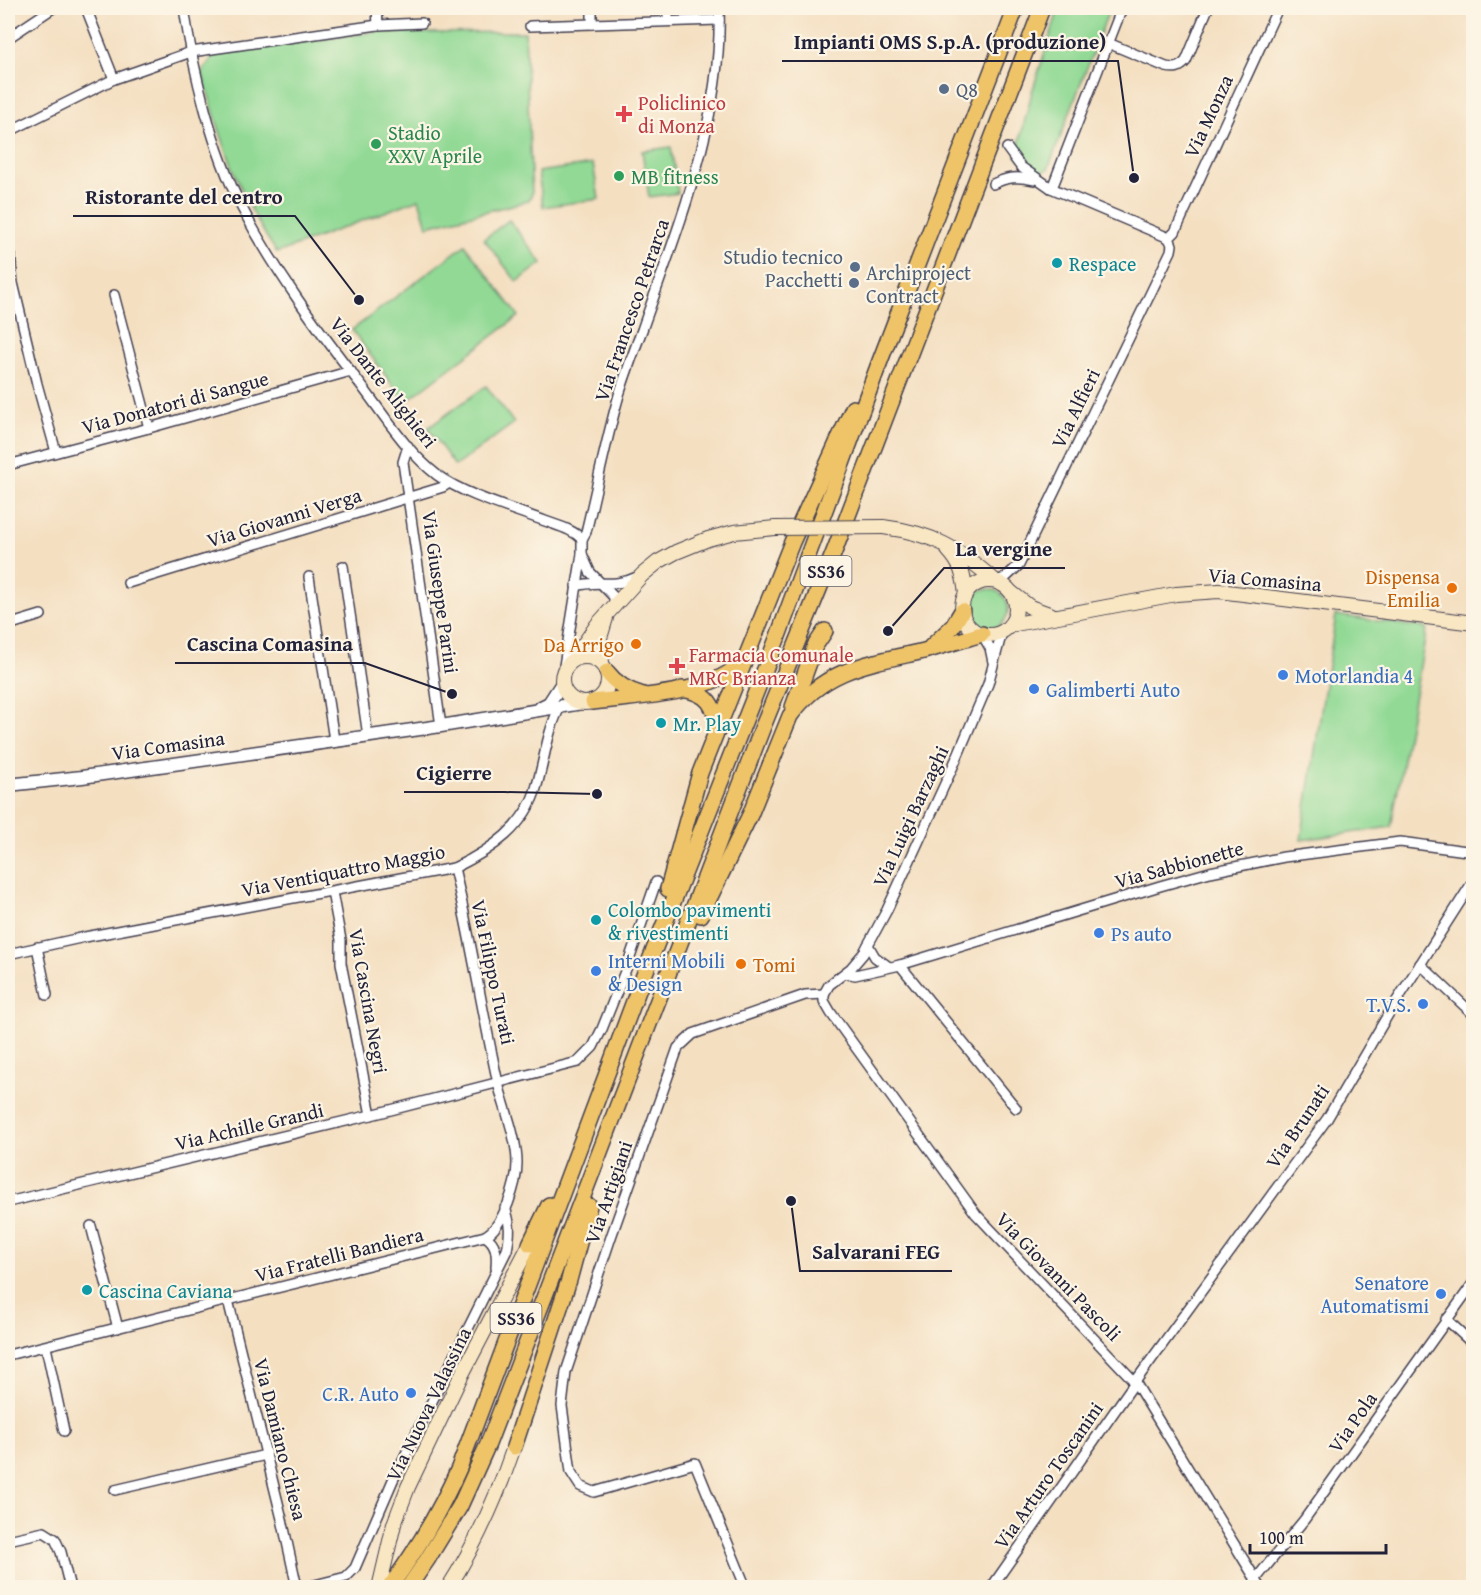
<svg xmlns="http://www.w3.org/2000/svg" width="1481" height="1595" font-family="'Gentium Book Plus',serif">
	<style>
		.green { fill: #91d994; stroke: #5a7e68; stroke-width: 1.5 }
		.lines { fill: none; stroke-linecap: round; stroke-linejoin: round }
		.minor-casing { stroke: #423e4f; stroke-width: 12 }
		.tertiary-casing { stroke: #423e4f; stroke-width: 15 }
		.secondary-casing { stroke: #423e4f; stroke-width: 16 }
		.trunk-casing { stroke: #423e4f; stroke-width: 18 }
		.minor { stroke: #fff; stroke-width: 9 }
		.tertiary { stroke: #fff; stroke-width: 12 }
		.secondary { stroke: #f9e7c3; stroke-width: 14 }
		.trunk { stroke: #efc469; stroke-width: 15 }
		.secondary-bridge-casing { stroke: #423e4f; stroke-width: 16; stroke-linecap: butt }
		.secondary-bridge { stroke: #f9e7c3; stroke-width: 14 }
		.service-dot { fill: #5c6f8a; stroke: #fcf5e5; stroke-width: 2 }
		.health-dot { fill: #e0444e; stroke: #fcf5e5; stroke-width: 2 }
		.leisure-dot { fill: #2e9e5b; stroke: #fcf5e5; stroke-width: 2 }
		.culture-dot { fill: #0f9aa8; stroke: #fcf5e5; stroke-width: 2 }
		.food-dot { fill: #e8710a; stroke: #fcf5e5; stroke-width: 2 }
		.shop-dot { fill: #3f7fe0; stroke: #fcf5e5; stroke-width: 2 }
		.labels { text-anchor: middle; dominant-baseline: central; stroke-width: 4.5; stroke-linejoin: round; paint-order: stroke }
		.shield { fill: #fcf5e5; stroke: #63616e; stroke-width: 1.5 }
		.shield-label { font-size: 18px; font-weight: bold; fill: #22223b }
		.service-label { font-size: 20px; fill: #4e5e75; stroke: #fcf5e5; text-anchor: start }
		.health-label { font-size: 20px; fill: #be3a42; stroke: #fcf5e5; text-anchor: start }
		.street-label { font-size: 20px; fill: #22223b; stroke: #fcf5e5 }
		.leisure-label { font-size: 20px; fill: #27864d; stroke: #fcf5e5; text-anchor: start }
		.culture-label { font-size: 20px; fill: #0d838f; stroke: #fcf5e5; text-anchor: start }
		.food-label { font-size: 20px; fill: #c56008; stroke: #fcf5e5; text-anchor: end }
		.shop-label { font-size: 20px; fill: #366cbe; stroke: #fcf5e5; text-anchor: start }
		.leader { fill: none; stroke: #22223b; stroke-width: 2 }
		.callout-dot { fill: #22223b; stroke: #fcf5e5; stroke-width: 2 }
		.callout-label { font-size: 21px; text-anchor: middle; font-weight: bold; fill: #22223b; stroke: #fcf5e5; stroke-width: 4.5; stroke-linejoin: round; paint-order: stroke }
	</style>
	<rect width="100%" height="100%" fill="#fcf5e5"/>
	<filter id="ink" filterUnits="userSpaceOnUse"><feTurbulence type="fractalNoise" baseFrequency=".0167" numOctaves="2"/><feDisplacementMap in="SourceGraphic" scale="12" xChannelSelector="R" yChannelSelector="G"/><feConvolveMatrix kernelMatrix="1 2 1 2 8 2 1 2 1" color-interpolation-filters="sRGB"/></filter>
	<filter id="wash" filterUnits="userSpaceOnUse"><feTurbulence type="fractalNoise" baseFrequency=".008" numOctaves="4" result="noise"/><feDisplacementMap in="SourceGraphic" scale="24" xChannelSelector="R" yChannelSelector="G"/><feGaussianBlur stdDeviation="1.35" result="paint"/><feColorMatrix in="noise" values="0 0 0 0 0 0 0 0 0 0 0 0 0 0 0 0 0 1.4 0 .05"/><feComposite in="paint" operator="in"/></filter>
	<g filter="url(#wash)">
		<rect width="100%" height="100%" fill="#f4dfc1"/>
		<!-- green -->
		<g class="green">
			<path d="M1059,8H1110L1048,169L1041,173L1023,162L1016,155L1032,92Z"/>
			<path d="M381,31L424,33L525,32L532,194L528,201L427,226L419,199L277,253C239,198 220,136 202,72L215,54Z"/>
			<path d="M671,147L678,193L649,197L642,151Z"/>
			<path d="M593,164L599,199L543,207L538,172Z"/>
			<path d="M509,220L542,263L517,282L484,239Z"/>
			<path d="M465,245L519,316L405,402L352,330Z"/>
			<path d="M486,386L514,423L455,466L428,428Z"/>
			<circle cx="988" cy="609" r="20"/>
			<path d="M1336,615L1427,628L1391,827L1301,840Z"/>
		</g>
	</g>
	<g filter="url(#ink)">
		<g class="lines">
			<defs>
				<g id="minor">
					<path d="M86,8L114,79"/>
					<path d="M184,8C193,71 212,150 242,208C275,271 317,328 361,385C384,415 406,451 437,475C464,495 513,509 545,521C558,526 572,529 582,539V554L563,672"/>
					<path d="M377,8L378,25"/>
					<path d="M592,8V24"/>
					<path d="M668,8V21"/>
					<path d="M530,26L719,20"/>
					<path d="M8,38L53,8"/>
					<path d="M1108,43L1166,67C1175,69 1180,68 1186,61L1208,8"/>
					<path d="M8,132L114,79L191,52L378,25L422,23"/>
					<path d="M1007,148L1021,167L1051,188L1169,238"/>
					<path d="M993,184C1007,177 1018,176 1034,180"/>
					<path d="M1051,188L1054,183L1122,8"/>
					<path d="M8,231L13,283L37,384L56,452"/>
					<path d="M1169,238L1175,232L1278,8"/>
					<path d="M114,295L149,428"/>
					<path d="M408,446L403,462L441,726"/>
					<path d="M8,465L149,428L351,371"/>
					<path d="M582,539L586,532C597,487 606,440 619,395C626,373 634,351 642,330C678,227 723,119 719,8"/>
					<path d="M582,554L590,572L614,597V607"/>
					<path d="M343,566L368,736"/>
					<path d="M309,577L334,740"/>
					<path d="M995,581L1005,578L1019,565L1171,251L1172,245L1169,238"/>
					<path d="M128,583L410,497L443,487L449,483"/>
					<path d="M576,586C600,579 612,589 637,577"/>
					<path d="M8,625L41,615"/>
					<path d="M982,634L990,648L993,662"/>
					<path d="M332,892L341,940V963L371,1115"/>
					<path d="M868,945L875,957L889,967"/>
					<path d="M37,947L47,995"/>
					<path d="M8,954L85,937L454,868C491,850 526,827 537,785C545,758 547,731 561,705"/>
					<path d="M1420,964L1474,1015"/>
					<path d="M900,965L1016,1108"/>
					<path d="M846,973L855,975L900,965L1160,886L1210,872L1284,857L1400,842L1474,852"/>
					<path d="M824,994V1001L831,1013L976,1214L1135,1382L1261,1588"/>
					<path d="M824,994L829,985L851,968L863,954L887,910L955,762L988,684L1002,632"/>
					<path d="M8,1202L371,1115L578,1062L593,1047L602,1029L626,969L656,882"/>
					<path d="M91,1226L118,1328"/>
					<path d="M485,1236C497,1243 497,1255 496,1268"/>
					<path d="M228,1300L282,1519L296,1583L294,1588"/>
					<path d="M1446,1319L1474,1345"/>
					<path d="M46,1347L64,1431"/>
					<path d="M8,1355L485,1236C504,1226 517,1183 517,1163C517,1138 504,1107 498,1083C482,1011 471,939 454,868"/>
					<path d="M115,1490L266,1455"/>
					<path d="M8,1540L44,1532L55,1539L61,1552L70,1588"/>
					<path d="M1255,1580L1304,1520L1474,1282"/>
					<path d="M303,1588L346,1577L355,1568L393,1480L507,1250C510,1235 511,1223 505,1208"/>
					<path d="M746,1588L695,1463L594,1492L580,1486L571,1472L562,1406L566,1372L611,1237L678,1048L693,1034L805,995L824,994"/>
					<path d="M991,1588L1135,1382L1327,1119L1389,1013L1474,880"/>
				</g>
				<g id="tertiary">
					<path d="M541,707L549,703L562,683"/>
					<path d="M8,785L82,777L441,726L582,703"/>
				</g>
				<g id="secondary">
					<path d="M883,527C932,533 958,548 995,581"/>
					<path d="M948,550C962,565 963,574 966,593"/>
					<circle cx="989" cy="608" r="27"/>
					<path d="M1012,593L1030,607L1052,615"/>
					<path d="M1010,625L1176,594L1219,591L1474,623"/>
					<circle cx="585" cy="680" r="23"/>
					<path d="M573,660L597,625L642,575L658,562L676,552L708,539L734,532L775,528"/>
					<path d="M602,663L600,638L606,618"/>
					<path d="M379,1588L394,1524L408,1487L459,1380L530,1244"/>
					<path d="M448,1588C477,1543 497,1497 514,1447"/>
				</g>
				<g id="trunk">
					<path d="M931,647L953,626L962,611"/>
					<path d="M607,672C616,684 628,691 643,695"/>
					<path d="M682,689C709,693 714,705 719,729"/>
					<path d="M593,702C633,697 718,694 743,660"/>
					<path d="M793,707L815,646L825,631"/>
					<path d="M668,889L700,773L792,542L853,408"/>
					<path d="M701,915L750,815L790,716C824,668 871,663 924,651C943,646 962,640 982,634"/>
					<path d="M530,1244L549,1205"/>
					<path d="M514,1447L569,1280L589,1206"/>
					<path d="M389,1588C417,1550 440,1511 459,1468L639,988L777,639L880,361L1016,8"/>
					<path d="M408,1588L427,1560L460,1506L488,1444L762,729L834,552L1042,8"/>
				</g>
			</defs>
			<!-- minor casing -->
			<use href="#minor" class="minor-casing"/>
			<!-- tertiary casing -->
			<use href="#tertiary" class="tertiary-casing"/>
			<!-- secondary casing -->
			<use href="#secondary" class="secondary-casing"/>
			<!-- trunk casing -->
			<use href="#trunk" class="trunk-casing"/>
			<!-- minor -->
			<use href="#minor" class="minor"/>
			<!-- tertiary -->
			<use href="#tertiary" class="tertiary"/>
			<!-- secondary -->
			<use href="#secondary" class="secondary"/>
			<!-- trunk -->
			<use href="#trunk" class="trunk"/>
			<defs>
				<path id="secondary-bridge" d="M775,528L883,527"/>
			</defs>
			<!-- secondary-bridge casing -->
			<use href="#secondary-bridge" class="secondary-bridge-casing"/>
			<!-- secondary-bridge -->
			<use href="#secondary-bridge" class="secondary-bridge"/>
		</g>
	</g>
	<!-- markers -->
	<g class="service-dot">
		<circle cx="944" cy="89" r="6"/>
		<circle cx="855" cy="267" r="6"/>
		<circle cx="854" cy="283" r="6"/>
	</g>
	<g class="health-dot">
		<path d="M621 105h6v6h6v6h-6v6h-6v-6h-6v-6h6z"/>
		<path d="M674 657h6v6h6v6h-6v6h-6v-6h-6v-6h6z"/>
	</g>
	<g class="leisure-dot">
		<circle cx="376" cy="144" r="6"/>
		<circle cx="619" cy="176" r="6"/>
	</g>
	<g class="culture-dot">
		<circle cx="1057" cy="263" r="6"/>
		<circle cx="661" cy="723" r="6"/>
		<circle cx="596" cy="920" r="6"/>
		<circle cx="87" cy="1290" r="6"/>
	</g>
	<g class="food-dot">
		<circle cx="1452" cy="588" r="6"/>
		<circle cx="636" cy="644" r="6"/>
		<circle cx="741" cy="964" r="6"/>
	</g>
	<g class="shop-dot">
		<circle cx="1283" cy="675" r="6"/>
		<circle cx="1034" cy="689" r="6"/>
		<circle cx="1099" cy="933" r="6"/>
		<circle cx="596" cy="971" r="6"/>
		<circle cx="1423" cy="1004" r="6"/>
		<circle cx="1441" cy="1294" r="6"/>
		<circle cx="411" cy="1393" r="6"/>
	</g>
	<g class="labels">
		<!-- shield labels -->
		<g class="shield">
			<rect x="800.5" y="556" width="51" height="30" rx="4.5"/>
			<rect x="490.5" y="1303" width="51" height="30" rx="4.5"/>
		</g>
		<g class="shield-label">
			<text x="826" y="571">SS36</text>
			<text x="516" y="1318">SS36</text>
		</g>
		<!-- service labels -->
		<g class="service-label">
			<text x="956" y="89">Q8</text>
			<text x="843" y="256" text-anchor="end">Studio tecnico<tspan x="843" dy="23">Pacchetti</tspan></text>
			<text x="866" y="272">Archiproject<tspan x="866" dy="23">Contract</tspan></text>
		</g>
		<!-- health labels -->
		<g class="health-label">
			<text x="638" y="102">Policlinico<tspan x="638" dy="23">di Monza</tspan></text>
			<text x="689" y="654">Farmacia Comunale<tspan x="689" dy="23">MRC Brianza</tspan></text>
		</g>
		<!-- street labels -->
		<g class="street-label">
			<text transform="translate(1208 116) rotate(-65)">Via Monza</text>
			<text transform="translate(631 310) rotate(-71)">Via Francesco Petrarca</text>
			<text transform="translate(384 382) rotate(52)">Via Dante Alighieri</text>
			<text transform="translate(175 402) rotate(-15)">Via Donatori di Sangue</text>
			<text transform="translate(1075 408) rotate(-64)">Via Alfieri</text>
			<text transform="translate(284 517) rotate(-17)">Via Giovanni Verga</text>
			<text transform="translate(1265 579) rotate(5)">Via Comasina</text>
			<text transform="translate(441 592) rotate(82)">Via Giuseppe Parini</text>
			<text transform="translate(168 745) rotate(-8)">Via Comasina</text>
			<text transform="translate(910 816) rotate(-65)">Via Luigi Barzaghi</text>
			<text transform="translate(1179 864) rotate(-15)">Via Sabbionette</text>
			<text transform="translate(343 870) rotate(-11)">Via Ventiquattro Maggio</text>
			<text transform="translate(494 972) rotate(78)">Via Filippo Turati</text>
			<text transform="translate(369 1001) rotate(80)">Via Cascina Negri</text>
			<text transform="translate(249 1126) rotate(-13)">Via Achille Grandi</text>
			<text transform="translate(1297 1126) rotate(-56)">Via Brunati</text>
			<text transform="translate(608 1192) rotate(-71)">Via Artigiani</text>
			<text transform="translate(339 1254) rotate(-14)">Via Fratelli Bandiera</text>
			<text transform="translate(1059 1276) rotate(46)">Via Giovanni Pascoli</text>
			<text transform="translate(428 1404) rotate(-64)">Via Nuova Valassina</text>
			<text transform="translate(1352 1422) rotate(-55)">Via Pola</text>
			<text transform="translate(281 1439) rotate(76)">Via Damiano Chiesa</text>
			<text transform="translate(1048 1475) rotate(-55)">Via Arturo Toscanini</text>
		</g>
		<!-- leisure labels -->
		<g class="leisure-label">
			<text x="388" y="132">Stadio<tspan x="388" dy="23">XXV Aprile</tspan></text>
			<text x="631" y="176">MB fitness</text>
		</g>
		<!-- culture labels -->
		<g class="culture-label">
			<text x="1069" y="263">Respace</text>
			<text x="673" y="723">Mr. Play</text>
			<text x="608" y="909">Colombo pavimenti<tspan x="608" dy="23">&amp; rivestimenti</tspan></text>
			<text x="99" y="1290">Cascina Caviana</text>
		</g>
		<!-- food labels -->
		<g class="food-label">
			<text x="1440" y="576">Dispensa<tspan x="1440" dy="23">Emilia</tspan></text>
			<text x="624" y="644">Da Arrigo</text>
			<text x="753" y="964" text-anchor="start">Tomi</text>
		</g>
		<!-- shop labels -->
		<g class="shop-label">
			<text x="1295" y="675">Motorlandia 4</text>
			<text x="1046" y="689">Galimberti Auto</text>
			<text x="1111" y="933">Ps auto</text>
			<text x="608" y="960">Interni Mobili<tspan x="608" dy="23">&amp; Design</tspan></text>
			<text x="1411" y="1004" text-anchor="end">T.V.S.</text>
			<text x="1429" y="1282" text-anchor="end">Senatore<tspan x="1429" dy="23">Automatismi</tspan></text>
			<text x="399" y="1393" text-anchor="end">C.R. Auto</text>
		</g>
	</g>
	<!-- callouts -->
	<path class="leader" d="M1134 178L1118 61H782M359 300L295 216H73M888 631L944 568H1065M452 694L365 663H175M597 794L504 792H404M791 1201L800 1271H952"/>
	<g class="callout-dot">
		<circle cx="1134" cy="178" r="6"/>
		<circle cx="359" cy="300" r="6"/>
		<circle cx="888" cy="631" r="6"/>
		<circle cx="452" cy="694" r="6"/>
		<circle cx="597" cy="794" r="6"/>
		<circle cx="791" cy="1201" r="6"/>
	</g>
	<g class="callout-label">
		<text x="950" y="49">Impianti OMS S.p.A. (produzione)</text>
		<text x="184" y="204">Ristorante del centro</text>
		<text x="1004" y="556">La vergine</text>
		<text x="270" y="651">Cascina Comasina</text>
		<text x="454" y="780">Cigierre</text>
		<text x="876" y="1259">Salvarani FEG</text>
	</g>
	<!-- margin -->
	<rect width="1481" height="1595" fill="none" stroke="#fcf5e5" stroke-width="30"/>
	<!-- scale -->
	<path d="M1250 1544v9h136v-9" fill="none" stroke="#22223b" stroke-width="3"/>
	<text x="1259" y="1544" font-size="18" fill="#22223b" stroke="#fcf5e5" stroke-width="4.5" paint-order="stroke">100 m</text>
</svg>
